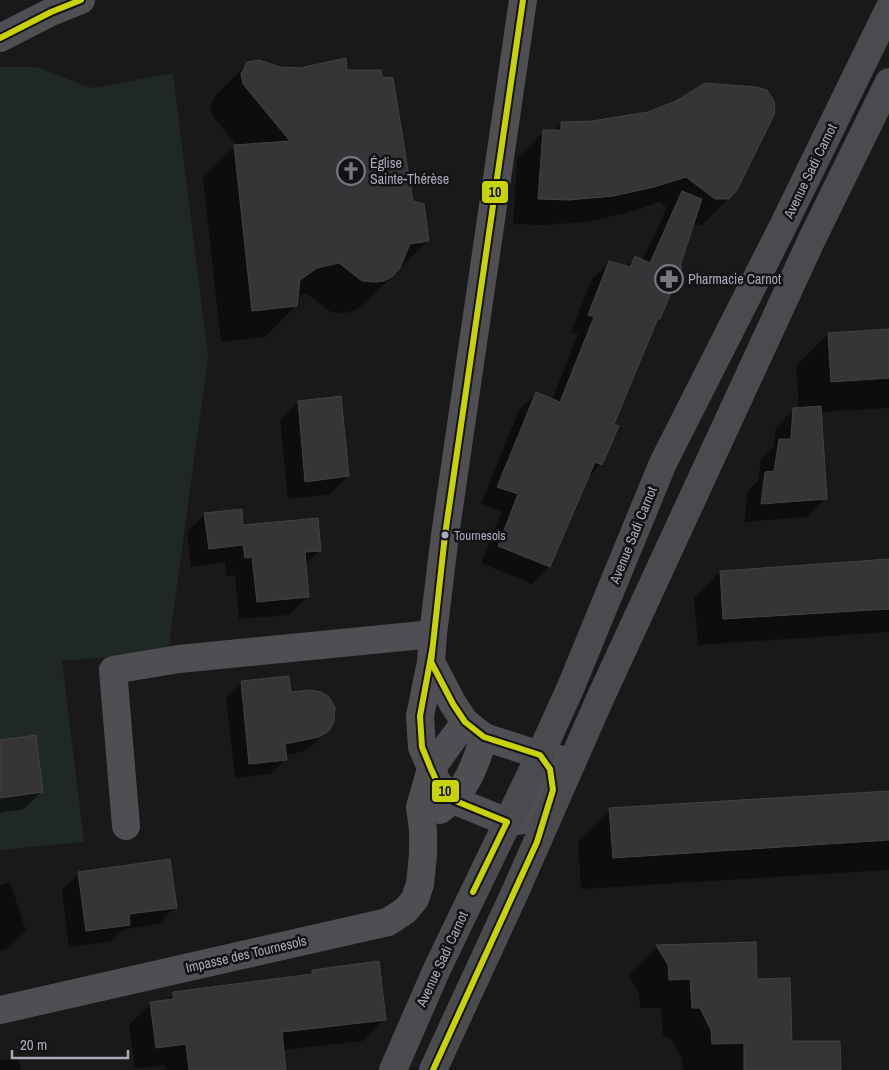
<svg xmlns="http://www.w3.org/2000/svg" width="889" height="1070" font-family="'Archivo Narrow',sans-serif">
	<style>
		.green { fill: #202823 }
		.shadow { fill: #0007 }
		.building { fill: #353537; stroke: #424145 }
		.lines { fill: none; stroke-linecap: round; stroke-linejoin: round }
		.minor { stroke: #4f4e53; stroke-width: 28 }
		.major { stroke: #4a4b4f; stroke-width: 28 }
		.bus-1-casing { stroke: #131315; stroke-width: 10 }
		.bus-1 { stroke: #c7d304; stroke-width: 6 }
		.bus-dot { fill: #a9aaba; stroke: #131315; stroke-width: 2 }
		.labels { text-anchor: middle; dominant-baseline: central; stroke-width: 5; stroke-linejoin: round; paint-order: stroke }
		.bus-label { font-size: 13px; fill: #a9aaba; stroke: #131315; text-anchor: start }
		.poi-label { font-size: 14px; fill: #a9aaba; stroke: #131315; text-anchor: start }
		.street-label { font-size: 14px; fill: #a9aaba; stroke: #131315 }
		.line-badge { stroke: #131315; stroke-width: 2 }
		.pale-badge-label { font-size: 14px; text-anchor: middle; font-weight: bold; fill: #111 }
	</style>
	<rect width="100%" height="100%" fill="#191919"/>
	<!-- green -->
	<path class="green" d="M0,67H36L92,88L173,73L208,357L168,652L62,661L84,842L0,850Z"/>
	<!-- shadow -->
	<g class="shadow">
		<path d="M248,63L280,69L346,71L411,202L428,241L360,307L351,312L344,313L331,312L307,294L297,296L296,305L265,337L221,342L203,178L234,147L237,146L212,115L210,106L216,95Z"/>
		<path d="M592,122L728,199L702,225L692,224L659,318L655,322L612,425L601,464L587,479L549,567L532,584L481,563L502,511L481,504L519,410L536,393L552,400L578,334L571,332L592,279L609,262L626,267L635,258L642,261L667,208L660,202L627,213L586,222L542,225L513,224L517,158L543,132H553L562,123Z"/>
		<path d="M889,330V408L820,412L825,499L807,517L744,522L748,491L758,481L761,459L774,446L776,427L794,409H799L796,366L828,334Z"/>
		<path d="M298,402L348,476L330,494L288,499L280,420Z"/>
		<path d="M205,514L319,551L305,565L307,597L289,615L239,619L235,575L227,576L225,562L191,567L187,532Z"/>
		<path d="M889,561V632L698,645L694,598L720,572Z"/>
		<path d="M241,682L290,693L328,730L312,746L302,752L285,755L286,759L271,774L235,778L226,697Z"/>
		<path d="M0,741L42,791L24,809L0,813Z"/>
		<path d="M889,792V870L581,889L578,841L610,809Z"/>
		<path d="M78,874L175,907L159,924L124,929L112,941L69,947L62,890Z"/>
		<path d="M10,882L26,931L8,949L0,951V885Z"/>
		<path d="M657,946L756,980L791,1043L840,1070H683L682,1059L670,1037L663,1036L661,1008H640L639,994L628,975Z"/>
		<path d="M312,971L384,1019L363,1041L283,1050L284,1070H166L165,1065L135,1069L129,1025L151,1004L166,1001L174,993L308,975Z"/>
		<path d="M18,1058L21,1070H0V1061Z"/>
	</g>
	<!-- building -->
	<g class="building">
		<path d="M346,58L347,70H381L382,77L393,78L413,201L424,204L429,241L410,244L400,268L393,276L384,281L376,282L362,281L339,263L317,268L300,280L297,306L252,311L234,145L290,141L243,84L241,74L247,62L259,60L280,67L300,68Z"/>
		<path d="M705,83L756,87L767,90L774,101L775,112L771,121L737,190L729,199H715L686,177L654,187L613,196L569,200L538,199L543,130H561V122L592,121L648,112L676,101Z"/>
		<path d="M682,191L702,199L680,266L682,267L660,319L658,318L614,424L619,426L602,465L595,462L550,567L498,546L518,494L497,487L536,392L560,402L594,317L588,315L609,261L630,267L635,256L650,263Z"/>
		<path d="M889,329V378L831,382L828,333Z"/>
		<path d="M341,396L349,476L305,482L298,401Z"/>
		<path d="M821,406L827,499L761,504L765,472L774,471L779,439H791L793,408Z"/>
		<path d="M242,509L243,525L318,518L321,551L305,552L309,597L257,602L252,557L245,558L243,545L209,549L204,513Z"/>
		<path d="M889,559V609L723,619L720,571Z"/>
		<path d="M289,676L291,692L310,690L322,692L329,697L335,707L334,722L329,731L319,737L285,744L287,760L249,764L241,681Z"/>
		<path d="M36,735L43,792L0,798V740Z"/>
		<path d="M889,791V840L613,858L609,808Z"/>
		<path d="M170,859L177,908L129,914L130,925L86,931L78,872Z"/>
		<path d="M756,942L757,979L790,978L792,1041H840L841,1070H744V1043L712,1044L711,1030L700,1008H692L690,979L669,980L668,965L656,945Z"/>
		<path d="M379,961L386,1020L282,1032L286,1070H189L186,1044L156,1048L150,1002L173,999V992L312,974V970Z"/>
	</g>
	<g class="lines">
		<!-- minor -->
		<g class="minor">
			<path d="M0,38L51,12L81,0"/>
			<path d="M431,662L453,704L465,722L484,737L540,755L572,762L538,811L523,820L507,822L453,800L437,782L422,747L420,716L431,662L433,634L445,535L523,0"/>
			<path d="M440,810C467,790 474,768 484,737"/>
			<path d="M126,826L113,670L179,659L433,634"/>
			<path d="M0,1010L388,922L406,910L415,899L420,884L423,855V830L420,807L431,769L465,722"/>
		</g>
		<!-- major -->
		<g class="major">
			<path d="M393,1070L437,969L540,755L570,689L663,463L783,226L889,9"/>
			<path d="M433,1070L516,890L599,701L812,239L889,82"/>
		</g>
		<defs>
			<g id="bus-1">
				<path d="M0,38L51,12L81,0"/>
				<path d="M432,651L420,716L422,747L431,769L437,782L453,800L507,822L473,892"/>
				<path d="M433,1070L537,842L553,790L550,769L540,755L484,737L465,722L453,704L431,662L445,535L523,0"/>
			</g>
		</defs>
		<!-- bus-1 casing -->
		<use href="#bus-1" class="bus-1-casing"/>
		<!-- bus-1 -->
		<use href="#bus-1" class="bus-1"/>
	</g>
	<!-- icons -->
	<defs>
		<symbol id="church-ring" viewBox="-11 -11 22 22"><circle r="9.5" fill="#131315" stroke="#777782" stroke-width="1.5"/><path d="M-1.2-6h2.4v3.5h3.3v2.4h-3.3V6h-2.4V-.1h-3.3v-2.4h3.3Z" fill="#777782"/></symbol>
		<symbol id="pharmacy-ring" viewBox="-11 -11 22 22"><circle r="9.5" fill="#131315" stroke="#777782" stroke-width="1.5"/><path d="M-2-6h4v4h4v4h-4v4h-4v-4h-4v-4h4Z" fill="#777782"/></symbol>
	</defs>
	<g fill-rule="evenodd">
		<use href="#church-ring" x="335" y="155" width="32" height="32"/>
		<use href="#pharmacy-ring" x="653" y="263" width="32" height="32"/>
	</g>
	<!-- markers -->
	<circle class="bus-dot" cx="445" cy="535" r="4.5"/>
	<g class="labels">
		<!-- bus labels -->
		<g class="bus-label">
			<text x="454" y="535">Tournesols</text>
		</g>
		<!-- poi labels -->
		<g class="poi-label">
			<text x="370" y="163">Église<tspan x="370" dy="16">Sainte-Thérèse</tspan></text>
			<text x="688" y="279">Pharmacie Carnot</text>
		</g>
		<!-- street labels -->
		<g class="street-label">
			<text transform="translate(810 171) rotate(-64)">Avenue Sadi Carnot</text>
			<text transform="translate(633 535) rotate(-68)">Avenue Sadi Carnot</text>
			<text transform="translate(246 954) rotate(-13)">Impasse des Tournesols</text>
			<text transform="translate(442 959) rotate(-65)">Avenue Sadi Carnot</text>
		</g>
	</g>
	<g class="line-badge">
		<rect x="481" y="180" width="28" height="24" rx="5" fill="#c7d304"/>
		<rect x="431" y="779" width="29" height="24" rx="5" fill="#c7d304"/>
	</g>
	<g class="pale-badge-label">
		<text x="495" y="197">10</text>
		<text x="445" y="796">10</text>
	</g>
	<!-- scale -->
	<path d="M12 1050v8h116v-8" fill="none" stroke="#a9aaba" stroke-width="2.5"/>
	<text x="20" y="1050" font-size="15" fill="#a9aaba" stroke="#131315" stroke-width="4" paint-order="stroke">20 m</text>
</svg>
